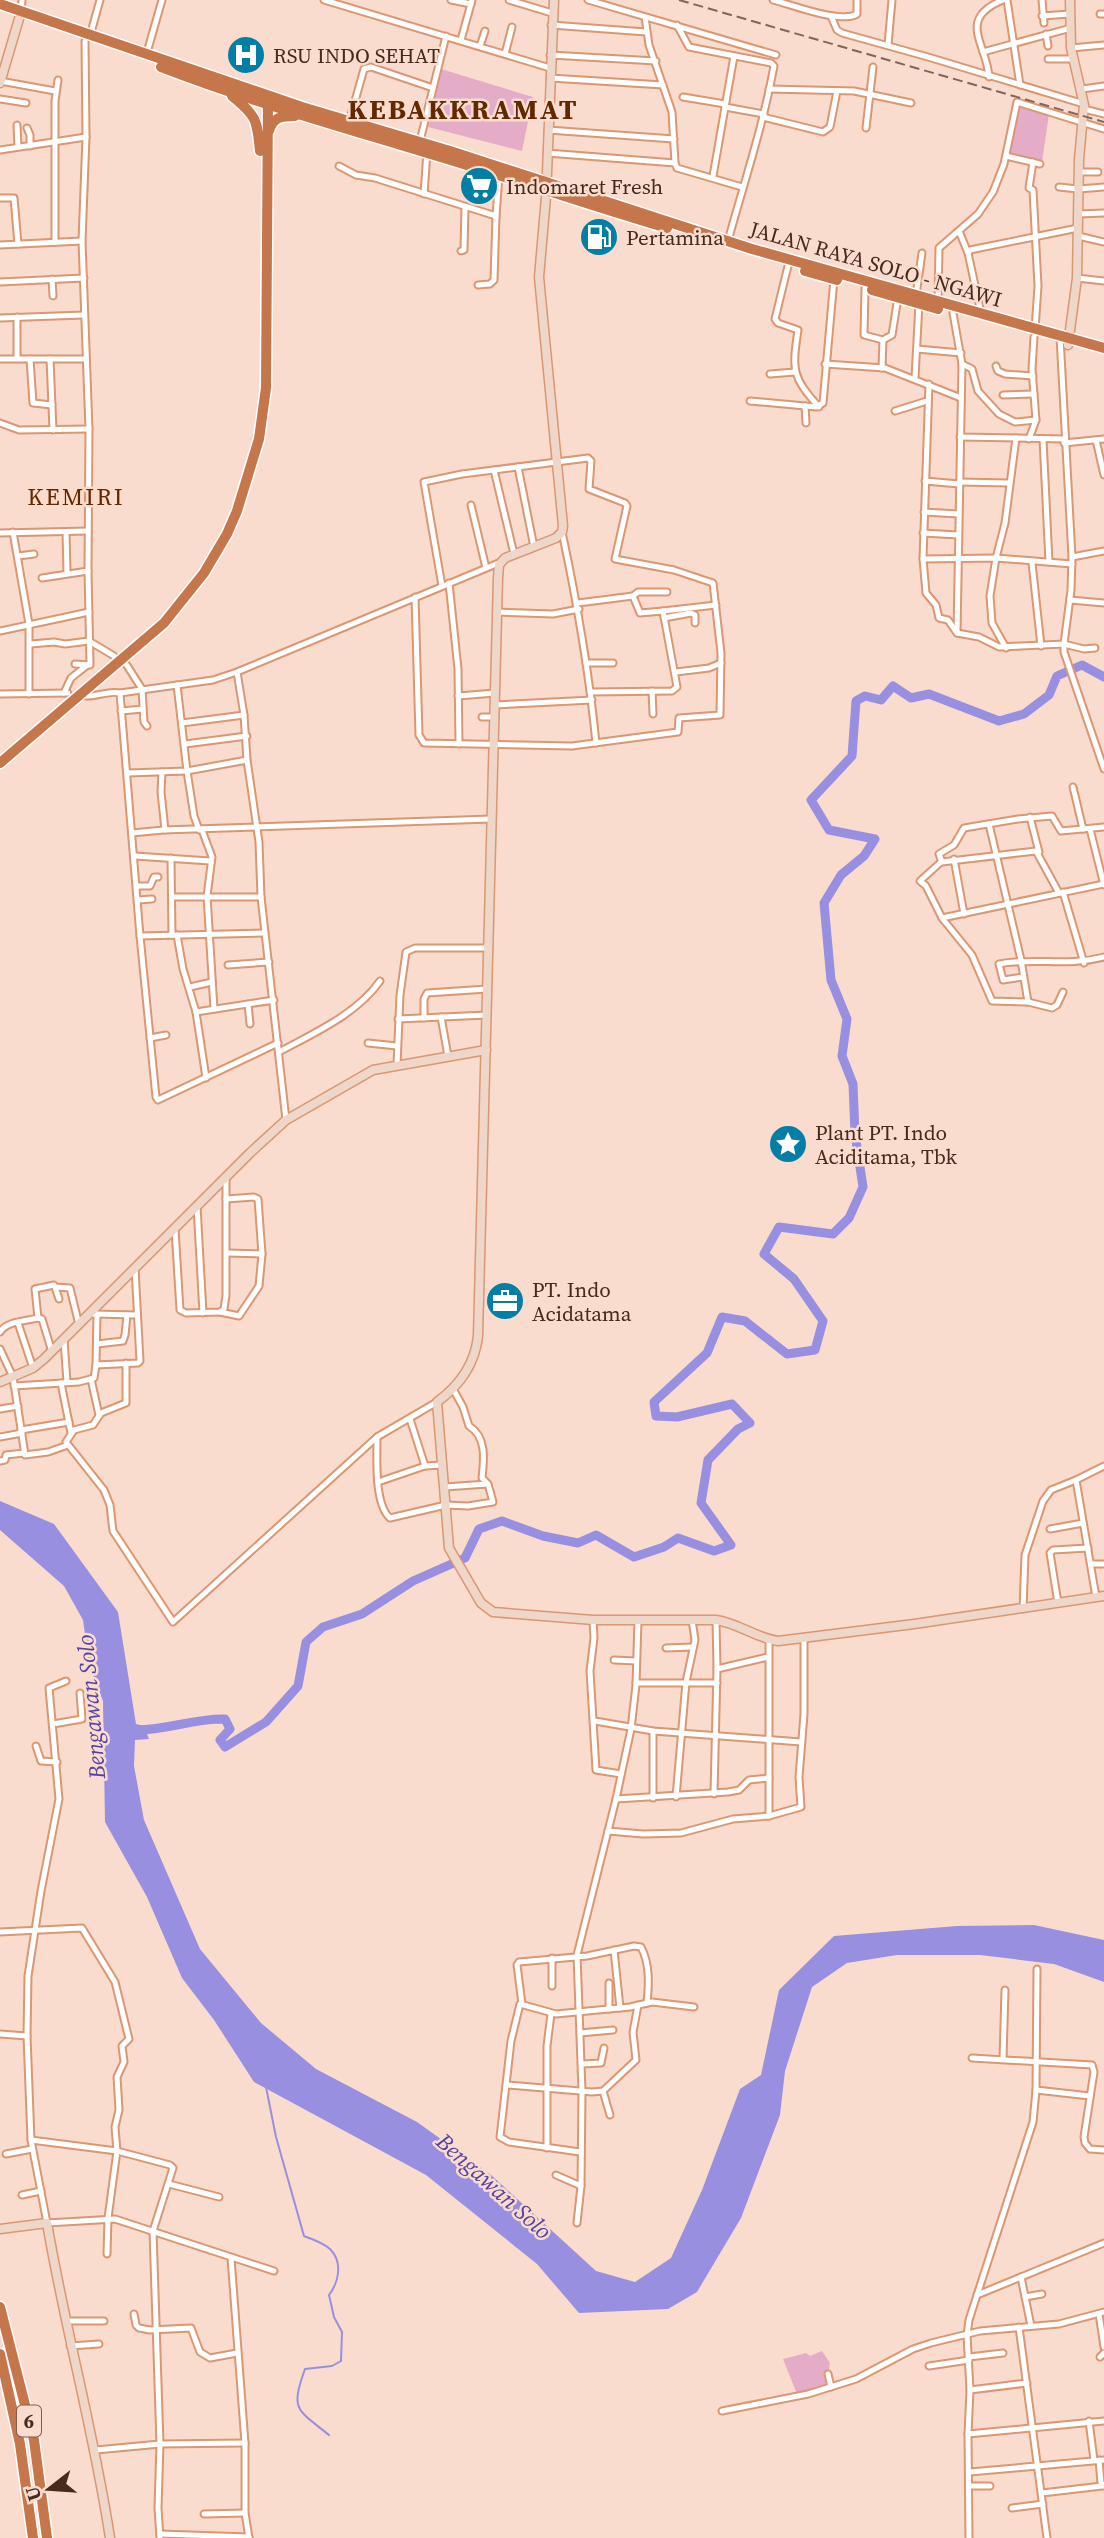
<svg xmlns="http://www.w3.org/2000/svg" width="1104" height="2538" font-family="'Source Serif 4',serif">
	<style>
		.green { fill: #e5acc8 }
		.water { fill: #998fe0 }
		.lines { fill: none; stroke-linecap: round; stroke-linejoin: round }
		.stream { stroke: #998fe0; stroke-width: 2 }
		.river { stroke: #998fe0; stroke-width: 9 }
		.street-casing { stroke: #db9672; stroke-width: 9 }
		.secondary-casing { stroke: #db9672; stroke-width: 11 }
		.highway-casing { stroke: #fff; stroke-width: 13 }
		.street { stroke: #fff; stroke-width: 5 }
		.secondary { stroke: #eed6c9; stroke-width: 8 }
		.highway { stroke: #c5764a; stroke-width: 10 }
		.rail { stroke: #826557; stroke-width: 2; stroke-dasharray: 10 5; stroke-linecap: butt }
		.labels { text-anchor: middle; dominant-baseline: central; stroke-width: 5; stroke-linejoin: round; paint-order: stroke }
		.shield { fill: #fadcce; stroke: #7c5f51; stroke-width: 2 }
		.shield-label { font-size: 19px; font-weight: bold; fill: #462a1c }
		.poi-label { font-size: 21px; fill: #462a1c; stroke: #fadcce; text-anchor: start }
		.street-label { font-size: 21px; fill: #462a1c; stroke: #fadcce }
		.water-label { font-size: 23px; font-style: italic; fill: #5441a0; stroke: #fadcce }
		.quarter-label { font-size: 24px; letter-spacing: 2px; fill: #622800; stroke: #fadcce }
		.district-label { font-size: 28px; font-weight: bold; letter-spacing: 2px; fill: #622800; stroke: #fadcce }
	</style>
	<rect width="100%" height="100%" fill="#fadcce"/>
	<!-- green -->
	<g class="green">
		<path d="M441,69L533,97L522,151L428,127Z"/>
		<path d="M1019,105L1049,114L1042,162L1008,155Z"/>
		<path d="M822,2351L830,2363L828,2374L830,2386L797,2394L783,2359L806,2353L810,2356Z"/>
	</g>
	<!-- water -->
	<path class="water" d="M0,1501L54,1524L118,1612L136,1724L144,1726L149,1739L135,1740L134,1766L144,1820L200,1949L261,2023L316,2069L417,2122L491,2175L596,2271L635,2282L671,2258L702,2190L740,2089L761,2075L779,1990L834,1936L957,1926L1034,1925L1104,1940V1982L1054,1964L980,1955H897L847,1963L812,1987L785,2071L780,2115L741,2218L697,2292L668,2309L579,2313L537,2264L426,2175L254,2082L214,2020L182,1978L147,1897L105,1822L103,1701L89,1664L83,1620L64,1586L0,1530Z"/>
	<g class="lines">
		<!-- stream -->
		<path class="stream" d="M266,2087L276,2137L304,2236C312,2239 324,2243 330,2249C343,2262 339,2282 329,2295L334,2317L342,2332L341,2361L332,2366L305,2369C290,2411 297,2409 329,2435"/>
		<!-- river -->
		<path class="river" d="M134,1730C165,1731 194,1718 225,1719L230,1729L220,1740L225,1747L266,1722L298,1686L306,1642L323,1627L362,1614L413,1581L465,1558L479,1529L502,1521L543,1536L578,1543L596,1535L634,1557L664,1547L678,1538L714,1551L731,1545L701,1503L708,1460L738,1429L750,1423L732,1404L677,1417L656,1416L654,1402L707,1353L722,1317L745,1321L787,1354L815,1350L823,1321L794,1279L764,1254L779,1227L833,1234L849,1218L863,1187L855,1134L853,1084L842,1056L847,1019L831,980L824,903L841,875L864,856L875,839L829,830L811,800L852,756L856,701L865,696L881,700L893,686L911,698L929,694L999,721L1024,714L1049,695L1057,676L1082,665L1104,677"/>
		<defs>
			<g id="street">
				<path d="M324,0L550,68"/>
				<path d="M451,0L471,4"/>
				<path d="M509,0L552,13"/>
				<path d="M588,0L776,55"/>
				<path d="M773,0C793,5 840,24 857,14V0"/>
				<path d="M1007,0L1020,85"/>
				<path d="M1042,0L1044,23"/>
				<path d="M21,12L22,0"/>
				<path d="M1100,14H1104"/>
				<path d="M831,16L837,30L842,33L928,57L1084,104"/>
				<path d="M1042,16L1070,14"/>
				<path d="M645,17L649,45L672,112L675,163"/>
				<path d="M551,25L646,32"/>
				<path d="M677,25L689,47L771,63L774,66C763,126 744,183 728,241"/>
				<path d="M1046,34L1048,46"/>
				<path d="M90,36L100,0"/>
				<path d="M461,40L472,0"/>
				<path d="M888,45L892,0"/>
				<path d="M480,46L485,31"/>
				<path d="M1071,48L1104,45"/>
				<path d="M983,52L1071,28"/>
				<path d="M505,54L512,27"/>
				<path d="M550,55L656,61"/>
				<path d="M146,56L162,0"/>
				<path d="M1048,59H1073"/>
				<path d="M989,77C987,44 956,19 1003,0"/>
				<path d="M550,78L663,85"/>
				<path d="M0,81L55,91"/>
				<path d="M769,89L854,91L911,103"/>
				<path d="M1082,89L1104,86"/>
				<path d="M683,97L725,104"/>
				<path d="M0,99L26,103"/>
				<path d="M725,107L764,114"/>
				<path d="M1084,109L1104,114"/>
				<path d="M763,117L823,132L830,127L837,91"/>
				<path d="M349,122L364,69L371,67L433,88"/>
				<path d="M17,125L18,147"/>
				<path d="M27,128L30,135V146"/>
				<path d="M866,128L873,67"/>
				<path d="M548,130L674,139"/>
				<path d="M420,141L446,36"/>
				<path d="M0,150L86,137"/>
				<path d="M547,153L675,163L677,168L742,187"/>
				<path d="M1006,156L1040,164"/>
				<path d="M1033,162L1029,188L1033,190L1038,286L1035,330"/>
				<path d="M339,166L356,175L375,178L496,216L499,176"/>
				<path d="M1079,172H1098"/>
				<path d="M713,176L734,56"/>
				<path d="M1059,187L1078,189L1104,187"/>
				<path d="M424,194L427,152"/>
				<path d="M0,198H14L18,244"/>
				<path d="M1078,214L1104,213"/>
				<path d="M959,231L968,253"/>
				<path d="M1078,236L1104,242"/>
				<path d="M55,242V101L58,80"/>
				<path d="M0,245L82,241"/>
				<path d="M461,251L464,250L465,207"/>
				<path d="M788,266L775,319L778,323L798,330C792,370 792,377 819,407"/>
				<path d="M1077,278L1104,281"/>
				<path d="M52,279L53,296"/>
				<path d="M0,282L84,278"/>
				<path d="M478,285L490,284L494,280L496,216"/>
				<path d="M865,288L864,335L883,340L882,368"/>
				<path d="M916,295L922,253"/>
				<path d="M938,302L939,248L978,214L993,192L1004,164L1017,102L1104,129"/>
				<path d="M953,313L962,364L957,633"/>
				<path d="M981,313L968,253L970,250L1078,228"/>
				<path d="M17,317V358"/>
				<path d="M0,318L84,315"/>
				<path d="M1060,337L1072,557L1071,590L1064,644V652L1104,769"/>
				<path d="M883,340L892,335L898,297"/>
				<path d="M917,349L961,353"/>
				<path d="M0,359H85"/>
				<path d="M30,359L33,403L52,405"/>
				<path d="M50,359L53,430"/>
				<path d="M825,364L885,368L961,398"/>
				<path d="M962,364L972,369L978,391L999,414L1015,422L1036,420"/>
				<path d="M996,366L998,371L1005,374L1033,376"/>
				<path d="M770,374L795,372"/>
				<path d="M915,378L919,303"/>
				<path d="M929,384L923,559L926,593L936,605L939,618L948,620L957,633L979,637L999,647L1064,644L1084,649L1095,648"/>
				<path d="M1003,395L1034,394"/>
				<path d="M750,401L816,407L823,403L834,279"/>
				<path d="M805,406L806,423"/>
				<path d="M895,411L927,401"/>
				<path d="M0,423L19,430L89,429"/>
				<path d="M960,437L1064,439"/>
				<path d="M1029,439L1036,420L1032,369L1034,337"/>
				<path d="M1043,439L1049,562"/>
				<path d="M1096,440L1104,475"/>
				<path d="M1064,443L1104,439"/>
				<path d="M518,467L534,547"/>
				<path d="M494,470L514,554"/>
				<path d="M925,481L959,484"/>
				<path d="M959,482L1009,483"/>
				<path d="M471,505L486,568"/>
				<path d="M924,512L958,514"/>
				<path d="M13,532L29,624V694"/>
				<path d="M66,532L67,573"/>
				<path d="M562,532C577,602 589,672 596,743"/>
				<path d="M0,533L88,531"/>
				<path d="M923,533L958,535"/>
				<path d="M18,556L34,554"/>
				<path d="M1072,557L1104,551"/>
				<path d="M923,559L996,558L1072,564"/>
				<path d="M1032,563L1041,646"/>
				<path d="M42,578L88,571"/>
				<path d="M449,583L458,669L459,744"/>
				<path d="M633,596L638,592H667"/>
				<path d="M415,597L419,735L424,743L572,746L678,732L679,718L720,715L721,653L713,583L674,570L615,559L627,506L625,503L589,489L591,461L588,458L462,474L424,482L442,586"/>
				<path d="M1070,600L1104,603"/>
				<path d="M578,603L633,596L640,613L663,611L677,687L672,691L592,692"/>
				<path d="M663,611L716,605"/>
				<path d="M497,612L553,614L579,609"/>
				<path d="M664,618L691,613L695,615V623"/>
				<path d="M0,631L89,612"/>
				<path d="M31,644L54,642L65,644L89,641L114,656"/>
				<path d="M1006,648L992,623L990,596L996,558L1005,523L1016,438"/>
				<path d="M586,663H613"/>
				<path d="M75,664L90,665"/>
				<path d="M126,664L142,689L144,722L147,726"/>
				<path d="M237,672L244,715L247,760L259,842L261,897L286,1120"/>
				<path d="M676,672L709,668L721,663"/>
				<path d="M177,685L187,771L194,816L199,830"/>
				<path d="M652,691L653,714"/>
				<path d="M64,693L71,678L90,663L88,571L89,429L82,241L86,137L85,41"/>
				<path d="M120,693L140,936L156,1097L158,1100L278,1043"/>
				<path d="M0,694L68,693"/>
				<path d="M86,696C98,697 108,690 120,693L213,680L237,672L501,562"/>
				<path d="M458,696L495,693"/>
				<path d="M495,705L592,700"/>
				<path d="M121,711L143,709"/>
				<path d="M482,717H495"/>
				<path d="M182,723L244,715"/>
				<path d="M185,744L247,736"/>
				<path d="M162,772L161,792L165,830"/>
				<path d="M128,773L187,771L247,760"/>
				<path d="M1073,787L1083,829"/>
				<path d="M1030,817L1039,852"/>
				<path d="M989,824L1021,960L1028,1002"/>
				<path d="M1090,829L1104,885"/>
				<path d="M202,830L212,857L207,896L214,1009"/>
				<path d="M132,833L163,830L491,819"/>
				<path d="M135,856L210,861"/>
				<path d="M171,858L172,935"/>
				<path d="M954,859L964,914"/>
				<path d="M941,862L920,881L926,886L942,918L1104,884"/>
				<path d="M137,886H150L154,877H158"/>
				<path d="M1063,892L1084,963"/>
				<path d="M1059,893L1036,851L942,862L939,854L954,845L964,828L1018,819L1052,816L1061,831L1104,827"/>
				<path d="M172,897H261"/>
				<path d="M138,900L152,899"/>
				<path d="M942,918L972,955L992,1001L1028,1002L1052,1008L1057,1005L1063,992"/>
				<path d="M177,935L183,969L196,1012L206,1078"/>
				<path d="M140,936L265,933"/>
				<path d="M228,965L269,962"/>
				<path d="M1023,977L1003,980L999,964C1036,957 1066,967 1104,957"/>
				<path d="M190,987L212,982"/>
				<path d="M248,1004L250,1024"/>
				<path d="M196,1012L274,1000"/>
				<path d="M441,1017L448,1056"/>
				<path d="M424,1018V999L427,993L487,989"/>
				<path d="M398,1019L487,1015"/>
				<path d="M150,1038L166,1035"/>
				<path d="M368,1043L397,1046"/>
				<path d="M279,1052C314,1033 357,1014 380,981"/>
				<path d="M397,1065L400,995L406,952L415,948H489"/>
				<path d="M197,1206L203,1313"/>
				<path d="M175,1229L180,1310L186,1313L220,1312L224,1309L226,1295V1177"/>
				<path d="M227,1253L262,1254"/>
				<path d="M55,1287L59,1299"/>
				<path d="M220,1312L239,1316L259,1286L262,1254L258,1199L254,1197L226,1199"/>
				<path d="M93,1314L137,1315"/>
				<path d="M38,1318L42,1319L52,1352"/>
				<path d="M18,1323L33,1368"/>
				<path d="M0,1332C7,1321 26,1321 38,1318L35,1289L54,1285L55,1287L70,1288L79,1325"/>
				<path d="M64,1340L67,1382"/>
				<path d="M97,1344L123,1341L125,1335L127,1315"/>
				<path d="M0,1349L13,1377L25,1455L48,1452L68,1445"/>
				<path d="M126,1363V1403L101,1413L93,1425L74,1430L66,1442L104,1490L110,1505L113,1531L173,1622L377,1437L437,1402"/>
				<path d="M96,1365L138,1363L140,1361L135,1268"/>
				<path d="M91,1379L99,1415"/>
				<path d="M61,1383L71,1433"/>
				<path d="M14,1386L79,1382L94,1378L96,1365L97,1314"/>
				<path d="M0,1409L18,1406"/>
				<path d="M410,1419L425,1466"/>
				<path d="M21,1430L69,1422"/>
				<path d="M0,1437L22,1433"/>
				<path d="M377,1437C377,1458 374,1504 390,1518L446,1505L468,1506L493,1502L488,1484L482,1478C484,1460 487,1437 469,1426L463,1407L453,1389"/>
				<path d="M0,1461L5,1460L6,1455L24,1453"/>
				<path d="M378,1482L425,1466L442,1465"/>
				<path d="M445,1487L487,1484"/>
				<path d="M1050,1529L1083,1523"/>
				<path d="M1091,1564H1104"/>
				<path d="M1096,1597L1076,1480L1104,1466"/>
				<path d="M1058,1603L1050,1553L1053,1550L1088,1548"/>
				<path d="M1023,1609L1025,1555L1043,1501L1051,1490L1076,1480"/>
				<path d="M593,1620L594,1638L590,1671L596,1770L621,1774"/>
				<path d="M666,1648L693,1647"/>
				<path d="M614,1660L636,1661"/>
				<path d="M717,1669L768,1657"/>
				<path d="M66,1681L49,1688L59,1799L41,1891L28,1976L27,2036L31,2140L47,2223L115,2219L274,2271"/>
				<path d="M636,1683H717"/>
				<path d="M595,1721L653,1731L801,1742"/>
				<path d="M53,1724L82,1719L80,1693"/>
				<path d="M653,1731V1798"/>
				<path d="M36,1746L41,1761L57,1762"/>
				<path d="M714,1794L717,1669L716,1620"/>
				<path d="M676,1797L686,1682L695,1640L692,1620"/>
				<path d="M616,1799L728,1792L739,1790L749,1780L769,1778"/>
				<path d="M769,1816V1639"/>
				<path d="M608,1831L643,1834L681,1833L733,1819L769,1816L801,1807L799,1777L804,1714V1639"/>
				<path d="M0,1932L82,1928L115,1982L129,2039L122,2046L124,2062L117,2077L119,2110L115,2127L117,2151L108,2218L107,2254"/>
				<path d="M614,1950L620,2008"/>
				<path d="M609,1983V2009"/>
				<path d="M552,1986V1958"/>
				<path d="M522,2004L517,1965L519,1962L587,1956L634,1946L641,1947C650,1964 649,1984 647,2003"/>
				<path d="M580,2033L613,2030"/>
				<path d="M0,2034L27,2036"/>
				<path d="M972,2058L1092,2065L1094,2072L1084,2137L1085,2143L1090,2149L1104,2150"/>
				<path d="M1003,2059L1005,1990"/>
				<path d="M582,2064L601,2063L604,2048"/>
				<path d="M507,2085L592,2092L603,2091L636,2060L633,2032L638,2005"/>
				<path d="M1036,2090L1090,2096"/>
				<path d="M603,2091L610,2115"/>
				<path d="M31,2140L117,2151L170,2165L173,2168L153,2231L160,2444L158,2508L160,2538"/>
				<path d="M547,2148V2046L551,2014"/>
				<path d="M580,2152L509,2142L500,2137L511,2041L520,2004L556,2014L630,2007L652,2002L694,2007"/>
				<path d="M6,2154L32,2149"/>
				<path d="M556,2175L581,2186"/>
				<path d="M169,2184L219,2197"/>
				<path d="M22,2195L41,2191"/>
				<path d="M577,2223L581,2186L582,2091L577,1955L616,1799L631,1729L636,1685L638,1620"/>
				<path d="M231,2258L245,2443V2513L249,2538"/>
				<path d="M1021,2277L1031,2326"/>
				<path d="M977,2295L1104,2243"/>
				<path d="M1025,2297L1042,2294"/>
				<path d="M134,2314L136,2325L139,2328L150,2330L191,2328L200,2352L210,2358L237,2353"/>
				<path d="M1099,2314L1104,2347"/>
				<path d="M67,2321H104"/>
				<path d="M1019,2327L1047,2538"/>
				<path d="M70,2346L99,2344"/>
				<path d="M969,2357L1003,2353"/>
				<path d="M1100,2357L1104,2353"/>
				<path d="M929,2366L969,2360"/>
				<path d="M828,2374L831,2387"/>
				<path d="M970,2390L1027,2383"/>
				<path d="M722,2411L808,2394L856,2379L913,2349L931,2343L980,2331L1059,2324L1104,2312"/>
				<path d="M1089,2421L1094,2460"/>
				<path d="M968,2434L1104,2421"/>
				<path d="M96,2450L160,2444L245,2443"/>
				<path d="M1099,2460L1101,2483L1104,2486"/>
				<path d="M970,2472L1104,2460"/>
				<path d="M970,2486H990"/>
				<path d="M1042,2493L1102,2486"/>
				<path d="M1012,2508L1043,2504"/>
				<path d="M204,2514L245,2513"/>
				<path d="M160,2534L249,2537"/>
				<path d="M969,2538L968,2434L970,2390L967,2335L969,2320L1033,2122L1036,2090L1037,1969"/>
			</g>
			<g id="secondary">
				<path d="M554,0L546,197L539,277L563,526L562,532L556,538L505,558L499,565L498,578L478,1336C475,1364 459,1386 437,1402L449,1548L481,1603L493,1612L593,1620H716C738,1623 756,1638 778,1641L914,1624L1104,1596"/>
				<path d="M0,83L21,12"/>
				<path d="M1068,345L1077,278L1079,159L1084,105L1071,48L1070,0"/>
				<path d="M0,1382L33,1368L44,1359L250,1153L286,1120L373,1070L486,1050"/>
				<path d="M0,2229L47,2223C65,2329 94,2432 110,2538"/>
			</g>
			<g id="highway">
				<path d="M0,4L302,107L450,151L752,249L1104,348"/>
				<path d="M161,67C247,100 335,125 424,152C505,176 585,204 667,228"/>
				<path d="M232,96C257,116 257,120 260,151"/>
				<path d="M269,131C273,117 281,116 295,116"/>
				<path d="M805,271L837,280"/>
				<path d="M872,290L938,309"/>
				<path d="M0,763L164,623L204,573L227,534L237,511L259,439L266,388L268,100"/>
				<path d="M0,2307L34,2440L47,2538"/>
				<path d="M0,2354L20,2444L33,2538"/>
			</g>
		</defs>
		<!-- street casing -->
		<use href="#street" class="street-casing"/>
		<!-- secondary casing -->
		<use href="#secondary" class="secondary-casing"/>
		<!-- highway casing -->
		<use href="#highway" class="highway-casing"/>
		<!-- street -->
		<use href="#street" class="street"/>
		<!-- secondary -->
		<use href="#secondary" class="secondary"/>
		<!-- highway -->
		<use href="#highway" class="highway"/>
		<!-- rail -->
		<path class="rail" d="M679,0L1104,122"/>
	</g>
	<!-- icons -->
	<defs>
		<symbol id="hospital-disc" viewBox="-11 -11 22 22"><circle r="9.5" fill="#037ea5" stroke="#fadcce"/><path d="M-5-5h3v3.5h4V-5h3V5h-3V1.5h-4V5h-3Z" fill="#fff"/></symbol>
		<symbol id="supermarket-disc" viewBox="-11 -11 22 22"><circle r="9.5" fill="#037ea5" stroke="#fadcce"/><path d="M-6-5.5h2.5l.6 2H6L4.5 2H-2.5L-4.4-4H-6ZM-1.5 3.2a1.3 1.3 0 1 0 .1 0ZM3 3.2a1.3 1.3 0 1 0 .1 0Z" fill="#fff"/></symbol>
		<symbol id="fuel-disc" viewBox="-11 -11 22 22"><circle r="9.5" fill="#037ea5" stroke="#fadcce"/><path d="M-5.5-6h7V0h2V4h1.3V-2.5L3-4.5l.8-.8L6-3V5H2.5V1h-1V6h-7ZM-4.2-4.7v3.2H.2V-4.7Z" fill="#fff"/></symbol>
		<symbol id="sight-disc" viewBox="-11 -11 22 22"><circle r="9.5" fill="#037ea5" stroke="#fadcce"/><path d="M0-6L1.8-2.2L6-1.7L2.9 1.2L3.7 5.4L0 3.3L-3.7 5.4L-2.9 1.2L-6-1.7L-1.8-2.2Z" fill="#fff"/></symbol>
		<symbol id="office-disc" viewBox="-11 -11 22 22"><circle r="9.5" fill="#037ea5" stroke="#fadcce"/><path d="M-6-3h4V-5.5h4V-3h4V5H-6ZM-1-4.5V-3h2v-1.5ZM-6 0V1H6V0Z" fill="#fff"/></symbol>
	</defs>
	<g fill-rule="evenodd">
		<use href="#hospital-disc" x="224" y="33" width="44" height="44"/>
		<use href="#supermarket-disc" x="457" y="164" width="44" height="44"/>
		<use href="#fuel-disc" x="577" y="215" width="44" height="44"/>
		<use href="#sight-disc" x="766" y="1122" width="44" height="44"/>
		<use href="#office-disc" x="483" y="1279" width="44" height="44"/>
	</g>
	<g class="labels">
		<!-- shield labels -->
		<rect class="shield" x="17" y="2405.5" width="24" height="31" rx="5"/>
		<g class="shield-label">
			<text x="29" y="2421">6</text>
		</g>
		<!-- poi labels -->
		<g class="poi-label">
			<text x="273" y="55">RSU INDO SEHAT</text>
			<text x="506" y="186">Indomaret Fresh</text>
			<text x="626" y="237">Pertamina</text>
			<text x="815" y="1132">Plant PT. Indo<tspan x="815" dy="24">Aciditama, Tbk</tspan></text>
			<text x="532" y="1289">PT. Indo<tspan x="532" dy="24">Acidatama</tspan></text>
		</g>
		<!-- street labels -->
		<g class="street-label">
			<text transform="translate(876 264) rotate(16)">JALAN RAYA SOLO - NGAWI</text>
		</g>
		<!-- water labels -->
		<g class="water-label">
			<text transform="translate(91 1707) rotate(-95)">Bengawan Solo</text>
			<text transform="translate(494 2186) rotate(42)">Bengawan Solo</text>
		</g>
		<!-- quarter labels -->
		<g class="quarter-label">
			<text x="76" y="496">KEMIRI</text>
		</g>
		<!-- district labels -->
		<g class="district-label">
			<text x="463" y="109">KEBAKKRAMAT</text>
		</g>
	</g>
	<!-- north arrow -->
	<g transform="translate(49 2489) rotate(253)" stroke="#fadcce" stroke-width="5" paint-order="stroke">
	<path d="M0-5L12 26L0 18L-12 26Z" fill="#462a1c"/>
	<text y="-10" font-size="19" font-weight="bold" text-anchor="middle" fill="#462a1c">U</text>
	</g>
</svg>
